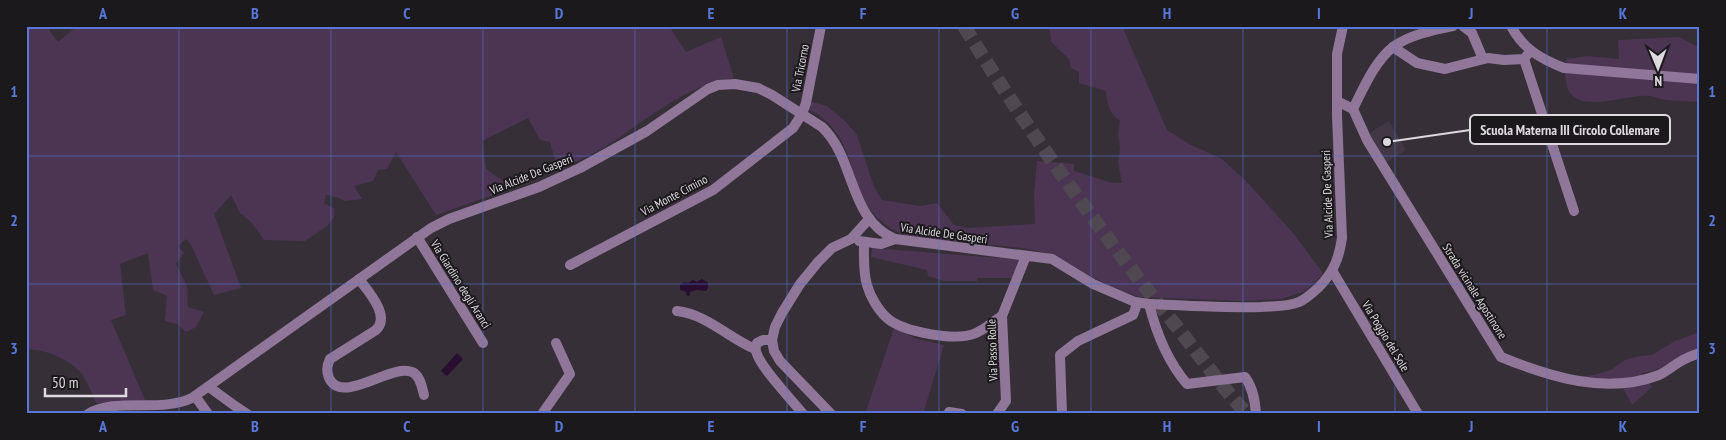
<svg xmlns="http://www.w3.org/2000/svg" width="1726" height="440" font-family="'PT Sans Narrow',sans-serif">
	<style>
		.built { fill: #413745 }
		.green { fill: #4c3553 }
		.water { fill: #2a0e32 }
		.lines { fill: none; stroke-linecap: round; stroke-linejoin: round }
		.trunk-tunnel { stroke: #4f4851; stroke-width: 14; stroke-dasharray: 14 7; stroke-linecap: butt }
		.minor { stroke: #907698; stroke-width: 10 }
		.tertiary { stroke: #907698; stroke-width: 10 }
		.grid { fill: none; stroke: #5778da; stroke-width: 1; stroke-opacity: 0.55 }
		.labels { text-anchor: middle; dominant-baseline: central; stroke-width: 4; stroke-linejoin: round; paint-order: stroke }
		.street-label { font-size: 12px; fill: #ddd9de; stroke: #1c191d }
		.leader { fill: none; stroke: #ddd9de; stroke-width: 2 }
		.callout-dot { fill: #ddd9de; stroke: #1c191d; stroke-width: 2 }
		.callout { fill: #1c191d; stroke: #ddd9de; stroke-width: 2 }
		.callout-label { font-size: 14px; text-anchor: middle; font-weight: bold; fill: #ddd9de }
		.neatline { fill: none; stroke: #5778da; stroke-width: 2 }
		.grid-label { font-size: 16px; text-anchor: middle; font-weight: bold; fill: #5778da }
	</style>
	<rect width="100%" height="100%" fill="#362f38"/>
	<!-- built -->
	<path class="built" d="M1389,121L1406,150L1385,163L1368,134Z"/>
	<!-- green -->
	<g class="green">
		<path d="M26,26L29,28L46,26L58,42L75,28L85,26H669L686,52L721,37L734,78C686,84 646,121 606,146C591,156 574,162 558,170L550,142L540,140L528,118L482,141L486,169L513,188L436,215L396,152L387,169L378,170L373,181L354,186L362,199L345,201L336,197L326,195L324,203L335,209L334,217L327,226L305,241L264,240L252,223L240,213L231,195L214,214L241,288L214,295L191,245L186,239L178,246L184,253L176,264L187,286L188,307L204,312L196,327L186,332L177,324L165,321L167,296L153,290L148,253L120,264L126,315L111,320L145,400L96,403C92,394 88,382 82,374C72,361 42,347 26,350Z"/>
		<path d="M1046,26H1122L1167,130L1189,144L1222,159L1247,182L1293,233L1323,273L1316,282L1303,292L1281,299L1246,301L1141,297C1126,293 1110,287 1096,279C1079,270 1063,258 1045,253C1021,246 988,245 962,242C934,240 902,241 880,220C845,189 860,134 808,109L809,101L827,106L845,121L857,135L874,187L882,200L920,206L937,203L954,225L967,228L1035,224L1034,195L1037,161L1074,164V171L1112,183H1122L1118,162L1120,148L1118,134L1120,121C1109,113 1107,104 1106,91L1079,83V72L1071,68L1069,59L1051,42L1050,31Z"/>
		<path d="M1679,37L1700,48V102C1688,101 1676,101 1665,100C1660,99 1655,97 1650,96C1626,93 1570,119 1566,81C1565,73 1563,65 1567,59L1587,56L1619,59L1618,40Z"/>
		<path d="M872,248L1023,260L1014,278H977V281H944L928,276L927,270L871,257Z"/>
		<path d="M894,328L917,339L944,345L923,414H865Z"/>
		<path d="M1700,332V351L1653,371L1641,373L1652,387L1632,405L1622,386L1530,372L1503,352L1523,361L1573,377L1594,375L1611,370L1625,360L1640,356L1652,355L1675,341Z"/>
	</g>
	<!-- water -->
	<g class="water">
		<path d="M702,279L708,283V288L706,291L697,290L690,292V295L688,296L686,294V292L680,290V285L684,282L688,283L693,280L697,282Z"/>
		<path d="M457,353L463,359L447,376L441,371Z"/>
	</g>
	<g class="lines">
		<!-- trunk-tunnel -->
		<path class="trunk-tunnel" d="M964,26C1027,129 1097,228 1173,322C1198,353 1220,385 1247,414"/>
		<!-- minor -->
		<g class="minor">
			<path d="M1463,26L1472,33L1483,59"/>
			<path d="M1393,47L1417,63L1445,69L1488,58L1504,60L1524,59L1528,54"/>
			<path d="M1524,59L1574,211"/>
			<path d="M1337,101L1353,109L1367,140L1501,357C1550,377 1607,395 1659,375C1668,371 1676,363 1685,359C1690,356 1695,355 1700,353"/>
			<path d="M1353,109C1363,89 1375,61 1393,47C1409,35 1433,30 1453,26"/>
			<path d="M417,237L483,343"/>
			<path d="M859,241L881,244L895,239"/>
			<path d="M864,242C864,256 863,272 867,285C870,296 878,310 887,318C903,332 956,342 976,333C985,329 994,321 1002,316"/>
			<path d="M570,265L713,190L793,128L802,114L806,103L821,26"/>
			<path d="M1333,272L1418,414"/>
			<path d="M359,279C368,291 391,316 376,330L330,359C327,365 326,371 329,378C342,406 391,363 412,372C420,375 422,387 424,395"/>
			<path d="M1149,304C1156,332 1168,362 1187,384L1245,377C1253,388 1255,400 1256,414"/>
			<path d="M677,311C706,314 729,338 755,349"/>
			<path d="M772,340H763L757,343C755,347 755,350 757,354C762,369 792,400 803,414"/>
			<path d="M209,387L235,406L247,414"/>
			<path d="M195,396L208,414"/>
			<path d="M949,412L962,414"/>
			<path d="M542,414L570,374L556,343"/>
			<path d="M831,414L780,361L774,351L772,340L775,327L782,313L800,284L818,262L832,248L851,239L869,219"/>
			<path d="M997,414L1006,401L1002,316L1026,256"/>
			<path d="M1062,414L1060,355L1078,341L1133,315L1136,307L1135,302"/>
		</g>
		<!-- tertiary -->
		<g class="tertiary">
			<path d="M1511,26C1523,49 1541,59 1564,68L1700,79"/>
			<path d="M88,414C117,397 160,413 192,398L431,228L449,219L539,187L580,168L647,131L708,89L718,85L735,84L758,88L772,95L822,127C856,159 848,219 895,239L1052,259L1093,284L1135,302L1149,304C1187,306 1224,308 1261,307C1273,306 1288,307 1299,302C1306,299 1312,293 1318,288C1333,273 1339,259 1342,238L1337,116V54L1343,26"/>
		</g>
	</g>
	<!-- grid -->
	<path class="grid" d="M179,26V414M331,26V414M483,26V414M635,26V414M787,26V414M939,26V414M1091,26V414M1243,26V414M1395,26V414M1547,26V414M26,156H1700M26,284H1700"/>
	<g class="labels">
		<!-- street labels -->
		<g class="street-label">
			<text transform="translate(800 68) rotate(-79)">Via Tricorno</text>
			<text transform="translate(531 174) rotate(-22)">Via Alcide De Gasperi</text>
			<text transform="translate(1327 194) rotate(-92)">Via Alcide De Gasperi</text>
			<text transform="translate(674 195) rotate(-28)">Via Monte Cimino</text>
			<text transform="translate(944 233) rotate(8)">Via Alcide De Gasperi</text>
			<text transform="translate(461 284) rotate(58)">Via Giardino degli Aranci</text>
			<text transform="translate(1475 291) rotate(58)">Strada vicinale Agostinone</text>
			<text transform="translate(1386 336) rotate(59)">Via Poggio del Sole</text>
			<text transform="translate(992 350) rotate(-92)">Via Passo Rolle</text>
		</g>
	</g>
	<!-- callouts -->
	<path class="leader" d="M1387 142L1470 130"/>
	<circle class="callout-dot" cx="1387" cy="142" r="5"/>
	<rect class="callout" x="1470" y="115" width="200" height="29" rx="5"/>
	<g class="callout-label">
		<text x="1570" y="135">Scuola Materna III Circolo Collemare</text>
	</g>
	<!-- border -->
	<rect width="1726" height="440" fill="none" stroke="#1c191d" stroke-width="55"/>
	<!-- north arrow -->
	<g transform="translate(1658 68) rotate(179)" stroke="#1c191d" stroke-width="4" paint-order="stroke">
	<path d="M0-4L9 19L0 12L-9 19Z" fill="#ddd9de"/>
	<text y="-8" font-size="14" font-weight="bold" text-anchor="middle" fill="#ddd9de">N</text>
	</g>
	<!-- scale -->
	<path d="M45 388v8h81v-8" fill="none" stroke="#ddd9de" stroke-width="2.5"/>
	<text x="52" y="388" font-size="15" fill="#ddd9de" stroke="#1c191d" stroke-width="4" paint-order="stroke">50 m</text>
	<rect x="28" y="28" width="1670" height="384" class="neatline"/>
	<g class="grid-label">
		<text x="103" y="19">A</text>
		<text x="255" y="19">B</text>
		<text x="407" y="19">C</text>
		<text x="559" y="19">D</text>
		<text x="711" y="19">E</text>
		<text x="863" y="19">F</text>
		<text x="1015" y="19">G</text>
		<text x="1167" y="19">H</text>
		<text x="1319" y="19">I</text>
		<text x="1471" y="19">J</text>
		<text x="1623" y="19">K</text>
		<text x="14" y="97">1</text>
		<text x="1712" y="97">1</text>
		<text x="14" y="226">2</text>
		<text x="1712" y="226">2</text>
		<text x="14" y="354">3</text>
		<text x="1712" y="354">3</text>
		<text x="103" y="432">A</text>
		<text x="255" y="432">B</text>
		<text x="407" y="432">C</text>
		<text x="559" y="432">D</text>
		<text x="711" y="432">E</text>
		<text x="863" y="432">F</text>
		<text x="1015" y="432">G</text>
		<text x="1167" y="432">H</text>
		<text x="1319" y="432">I</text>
		<text x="1471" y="432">J</text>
		<text x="1623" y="432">K</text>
	</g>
</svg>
